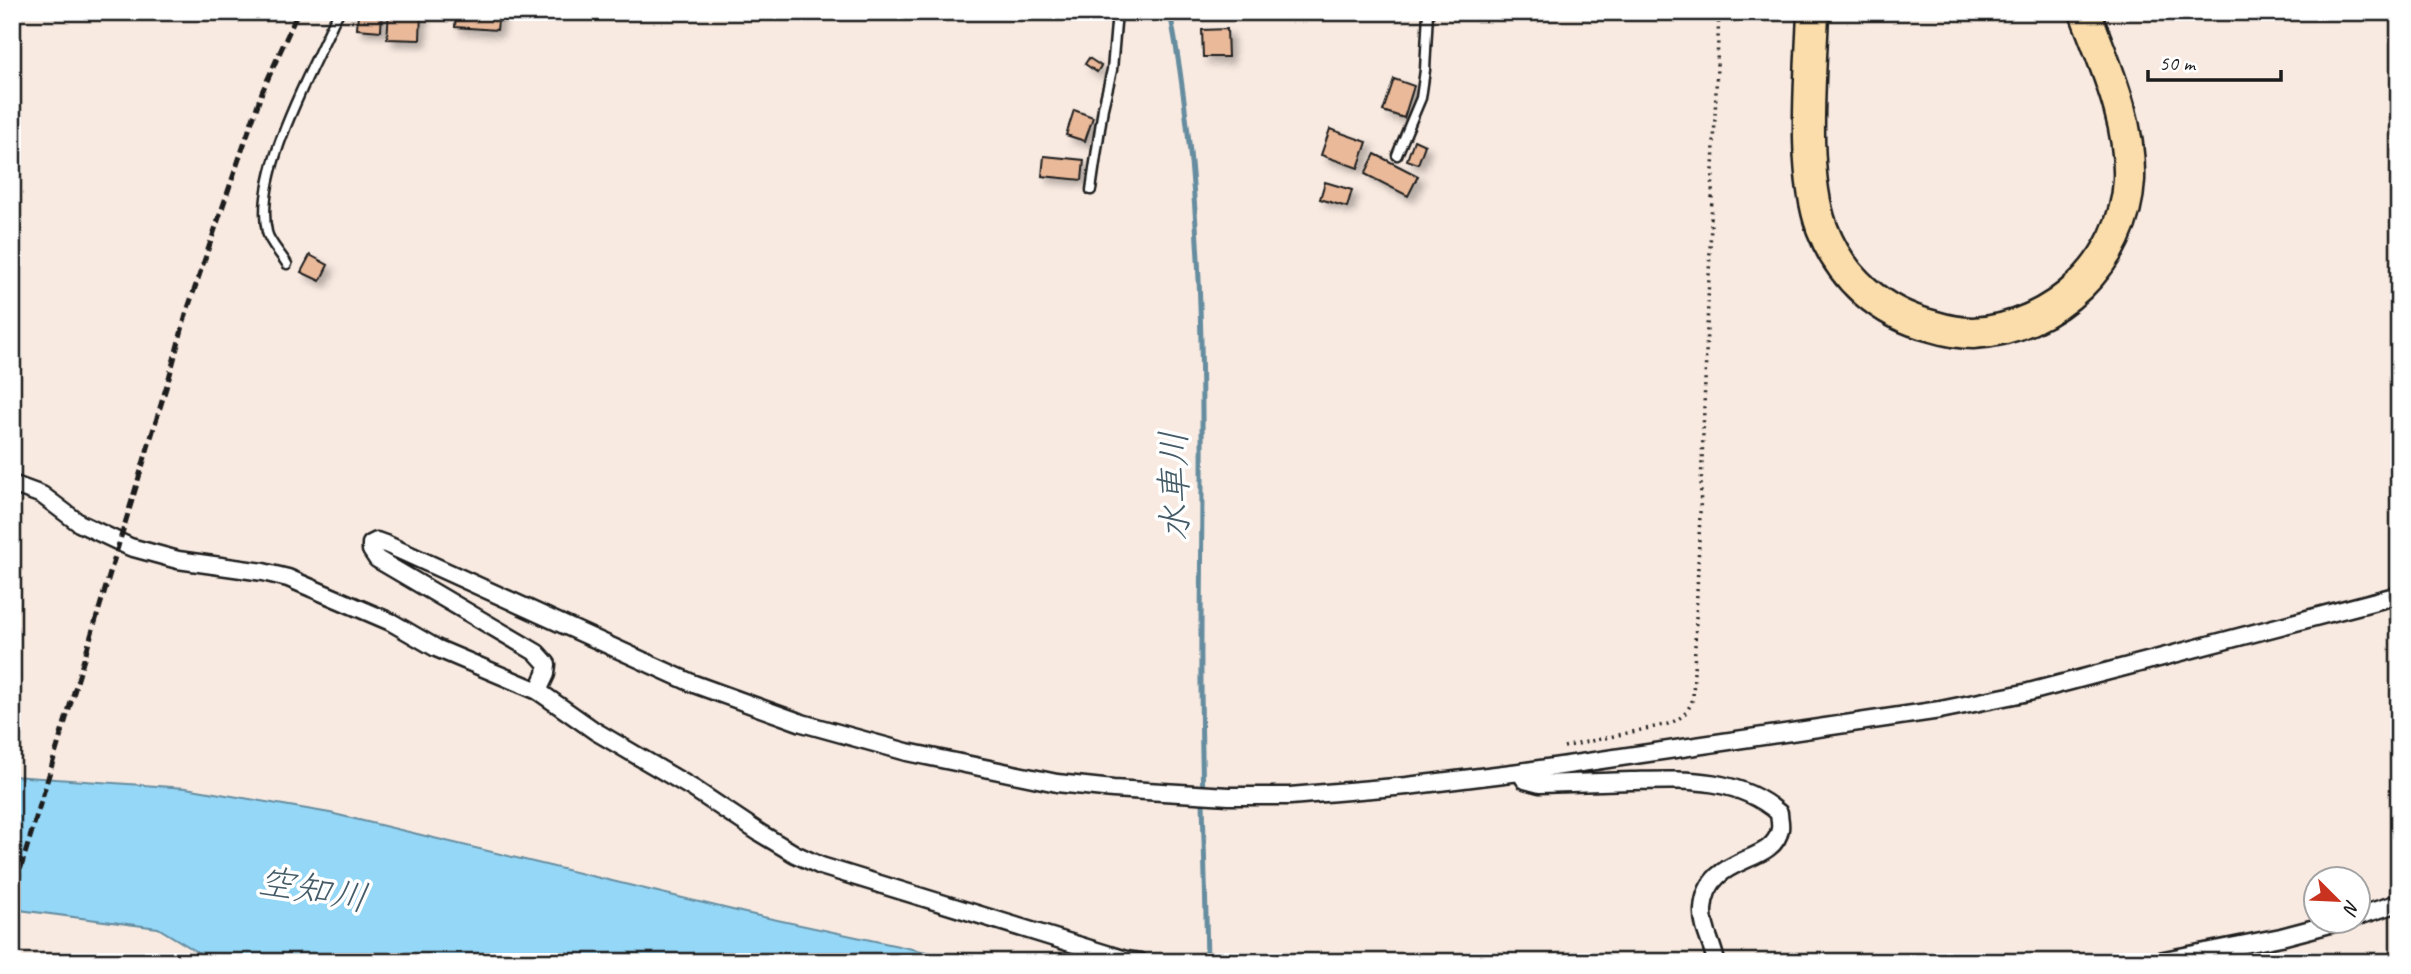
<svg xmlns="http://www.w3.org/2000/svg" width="2411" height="974" font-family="Caveat,'Klee One',sans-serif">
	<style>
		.water { fill: #95d7f7; stroke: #658c9f; stroke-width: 2 }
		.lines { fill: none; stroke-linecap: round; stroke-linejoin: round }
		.stream { stroke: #658c9f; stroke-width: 5 }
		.building { fill: #e9b99a; stroke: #1c1c1c; stroke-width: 2; filter: url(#shadow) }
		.lane-casing { stroke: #1c1c1c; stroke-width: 13 }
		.street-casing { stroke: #1c1c1c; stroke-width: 21 }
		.highway-casing { stroke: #1c1c1c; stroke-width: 35 }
		.path { stroke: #1c1c1c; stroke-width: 3.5; stroke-dasharray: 2 5; stroke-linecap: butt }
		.lane { stroke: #fff; stroke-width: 8 }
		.street { stroke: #fff; stroke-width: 16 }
		.highway { stroke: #faddab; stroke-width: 30 }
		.rail { stroke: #1c1c1c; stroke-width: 5; stroke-dasharray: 10 5; stroke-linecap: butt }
		.labels { text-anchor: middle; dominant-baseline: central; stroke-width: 7; stroke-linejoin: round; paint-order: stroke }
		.water-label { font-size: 37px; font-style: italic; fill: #465d69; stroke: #fff }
	</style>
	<defs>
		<filter id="shadow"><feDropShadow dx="6" dy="6" stdDeviation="3.5" flood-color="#0004"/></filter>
	</defs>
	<rect width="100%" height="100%" fill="#f8eae1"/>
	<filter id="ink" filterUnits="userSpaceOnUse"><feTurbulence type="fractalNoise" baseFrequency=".0143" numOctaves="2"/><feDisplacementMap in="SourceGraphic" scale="14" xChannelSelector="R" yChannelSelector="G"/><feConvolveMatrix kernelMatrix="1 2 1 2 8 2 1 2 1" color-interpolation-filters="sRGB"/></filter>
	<g filter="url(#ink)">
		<!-- water -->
		<path class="water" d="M12,776L186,788L330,813L745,913L973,962H507L474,956L465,962H214L158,928L12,909Z"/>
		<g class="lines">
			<!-- stream -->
			<path class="stream" d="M1170,12C1209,216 1202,427 1201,634C1200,743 1205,853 1207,962"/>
		</g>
		<!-- building -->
		<g class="building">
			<path d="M358,12H382L381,31L357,29Z"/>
			<path d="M389,12H421L420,40L387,39Z"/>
			<path d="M456,12H499L497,30L455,27Z"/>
			<path d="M1227,29L1228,57H1203L1202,30Z"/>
			<path d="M1089,58L1101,66L1097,72L1085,64Z"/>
			<path d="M1394,79L1414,86L1404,118L1383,111Z"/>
			<path d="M1074,110L1093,117L1085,141L1066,135Z"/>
			<path d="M1330,129L1367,142L1358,168L1321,155Z"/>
			<path d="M1414,140L1425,145L1418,164L1407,160Z"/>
			<path d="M1375,154L1418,176L1408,196L1365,174Z"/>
			<path d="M1044,156L1084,160L1082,180L1042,176Z"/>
			<path d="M1325,182L1352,190L1347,207L1320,199Z"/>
			<path d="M310,255L328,265L320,281L301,272Z"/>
		</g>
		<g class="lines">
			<defs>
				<g id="lane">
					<path d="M1397,155L1421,98L1425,70L1428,12"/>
					<path d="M1091,190L1103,108L1112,70L1117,12"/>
					<path d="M287,264C281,254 269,242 267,232C254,174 309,76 333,23L339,12"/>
				</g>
				<g id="street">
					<path d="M12,484L42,495L79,523L130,547L178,560L263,572L288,578L391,622L436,648L538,691L595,731L694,789L760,833L795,854L821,866L1126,960L1140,962"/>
					<path d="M538,691L546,674L547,664L537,653L377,559L371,550V544L377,541L388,545L694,684L802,723L907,752L1057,783L1113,789L1229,796H1290L1407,786L1520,772L1940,710L2029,692L2399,595"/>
					<path d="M1520,772L1525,780L1540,784C1570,783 1600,782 1631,781C1682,780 1737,776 1779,813C1779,817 1781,824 1780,829C1774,867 1706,852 1703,910C1702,929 1713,944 1716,962"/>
					<path d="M2358,916L2399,903"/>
					<path d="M2154,962L2281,937L2338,922"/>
				</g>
				<path id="highway" d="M1813,12C1811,74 1801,170 1822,228C1841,278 1880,313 1932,326C1945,330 1960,333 1973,333C2054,329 2125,261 2129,180C2131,121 2105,66 2085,12"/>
			</defs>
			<!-- lane casing -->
			<use href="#lane" class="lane-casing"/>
			<!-- street casing -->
			<use href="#street" class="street-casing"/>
			<!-- highway casing -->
			<use href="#highway" class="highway-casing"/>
			<!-- path -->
			<path class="path" d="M1564,747L1668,724C1682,718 1688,713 1693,698L1719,12"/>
			<!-- lane -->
			<use href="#lane" class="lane"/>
			<!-- street -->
			<use href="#street" class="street"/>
			<!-- highway -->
			<use href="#highway" class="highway"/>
			<!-- rail -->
			<path class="rail" d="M12,897L169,378L187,311L262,92L298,12"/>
		</g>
	</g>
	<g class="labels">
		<!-- water labels -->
		<g class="water-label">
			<text transform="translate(1174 486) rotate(-91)">水車川</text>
			<text transform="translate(313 889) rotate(10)">空知川</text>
		</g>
	</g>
	<!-- margin -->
	<rect width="2411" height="974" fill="none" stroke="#fff" stroke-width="42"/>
	<rect x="21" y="21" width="2369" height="932" fill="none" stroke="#1c1c1c" stroke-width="2.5" filter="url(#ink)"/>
	<!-- north arrow -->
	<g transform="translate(2337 900) rotate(114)"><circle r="33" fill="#ffffff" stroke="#a4a4a4" stroke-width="2"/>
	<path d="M0-5L12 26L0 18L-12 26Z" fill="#c8321e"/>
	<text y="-10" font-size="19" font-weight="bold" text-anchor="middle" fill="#1c1c1c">N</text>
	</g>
	<!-- scale -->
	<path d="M2148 70v10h133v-10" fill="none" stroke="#1c1c1c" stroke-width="3.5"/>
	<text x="2159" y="70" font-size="21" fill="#1c1c1c" stroke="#ffffff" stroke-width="5" paint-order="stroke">50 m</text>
</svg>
